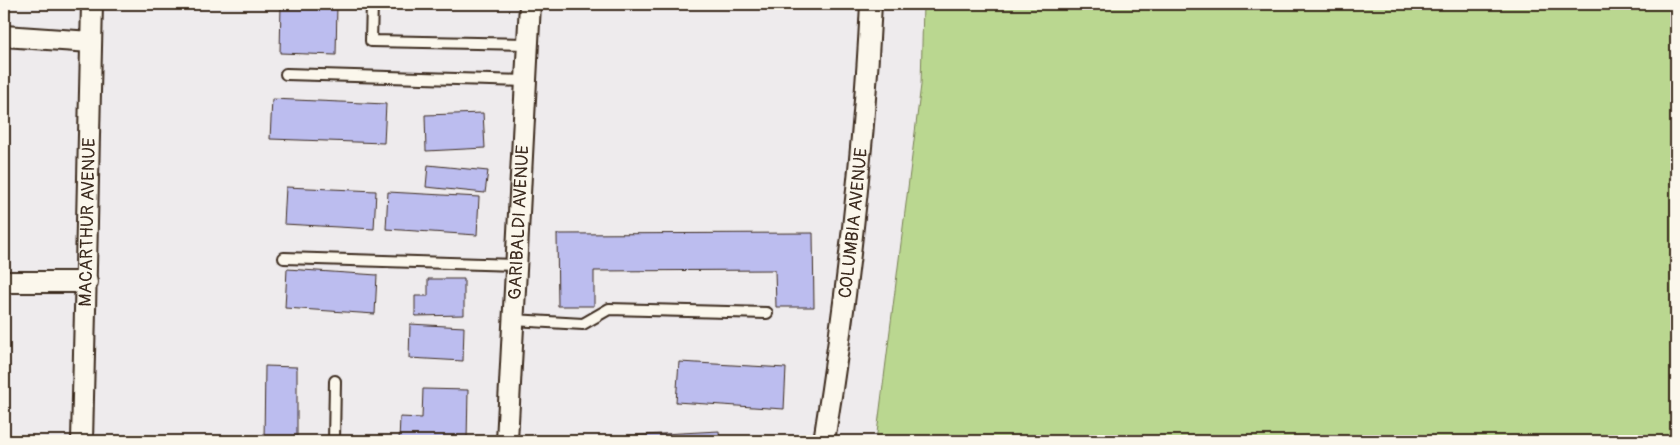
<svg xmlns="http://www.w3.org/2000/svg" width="1680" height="445" font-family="Pangolin,sans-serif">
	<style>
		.green { fill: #bad790; stroke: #7a8057 }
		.building { fill: #bcbdef; stroke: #3b2a1e }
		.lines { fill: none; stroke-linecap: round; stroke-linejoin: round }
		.service-casing { stroke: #3b2a1e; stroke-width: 14 }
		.minor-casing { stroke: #3b2a1e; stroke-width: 24 }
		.service { stroke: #fbf7ec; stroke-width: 10 }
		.minor { stroke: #fbf7ec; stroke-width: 20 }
		.labels { text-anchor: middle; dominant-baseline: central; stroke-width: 4; stroke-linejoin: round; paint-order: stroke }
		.street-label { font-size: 18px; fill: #3b2a1e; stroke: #fbf7ec }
	</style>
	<rect width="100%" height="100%" fill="#eeebed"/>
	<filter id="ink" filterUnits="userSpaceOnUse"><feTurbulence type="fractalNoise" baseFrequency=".02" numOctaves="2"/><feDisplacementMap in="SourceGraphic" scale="10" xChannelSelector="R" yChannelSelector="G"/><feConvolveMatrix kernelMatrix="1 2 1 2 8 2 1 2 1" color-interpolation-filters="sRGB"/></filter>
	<g filter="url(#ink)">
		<!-- green -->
		<path class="green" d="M923,4H1676V441H876L921,85Z"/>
		<!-- building -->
		<g class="building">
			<path d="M281,4H337L336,55L280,53Z"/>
			<path d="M396,4H492V7L396,5Z"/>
			<path d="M272,99L386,104L384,143L270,139Z"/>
			<path d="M483,113L485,148L426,151L425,115Z"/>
			<path d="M428,165L488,171L485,193L426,187Z"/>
			<path d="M286,187L376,191L374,229L284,224Z"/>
			<path d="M388,192L479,197L477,235L386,229Z"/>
			<path d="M813,233L814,307H776L775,270L594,271V306H558L557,234Z"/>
			<path d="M287,269L377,275L375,314L285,308Z"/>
			<path d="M428,279H464V315L415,316V296H428Z"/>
			<path d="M410,324L464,327L463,361L409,358Z"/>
			<path d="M679,362L786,368L784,409L676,402Z"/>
			<path d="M265,366L297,367V441H264Z"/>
			<path d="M423,389L468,390L467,441H399L400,417L422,418Z"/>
			<path d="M719,431L720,441H607L606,437Z"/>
		</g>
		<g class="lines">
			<defs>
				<g id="service">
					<path d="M372,4L371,41L528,44"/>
					<path d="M286,74L526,81"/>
					<path d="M284,258L516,265"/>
					<path d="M513,320L583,324L609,309L767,313"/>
					<path d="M334,441L335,381"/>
				</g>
				<g id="minor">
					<path d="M4,36L91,42"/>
					<path d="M4,282H87"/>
					<path id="s1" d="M82,441L92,4"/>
					<path id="s2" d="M507,441L530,4"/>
					<path id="s3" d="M824,441C847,297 864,150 871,4"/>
				</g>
			</defs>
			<!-- service casing -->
			<use href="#service" class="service-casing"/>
			<!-- minor casing -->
			<use href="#minor" class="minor-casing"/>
			<!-- service -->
			<use href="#service" class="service"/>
			<!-- minor -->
			<use href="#minor" class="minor"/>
		</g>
	</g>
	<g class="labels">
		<!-- street labels -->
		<g class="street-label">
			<text stroke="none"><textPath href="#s2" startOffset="219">GARIBALDI AVENUE</textPath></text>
			<text stroke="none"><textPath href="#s1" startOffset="219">MACARTHUR AVENUE</textPath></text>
			<text stroke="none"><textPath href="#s3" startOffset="220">COLUMBIA AVENUE</textPath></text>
		</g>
	</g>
	<!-- margin -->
	<rect width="1680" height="445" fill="none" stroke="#fbf7ec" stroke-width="20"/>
	<rect x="10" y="10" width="1660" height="425" fill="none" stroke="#3b2a1e" stroke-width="2" filter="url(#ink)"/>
</svg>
